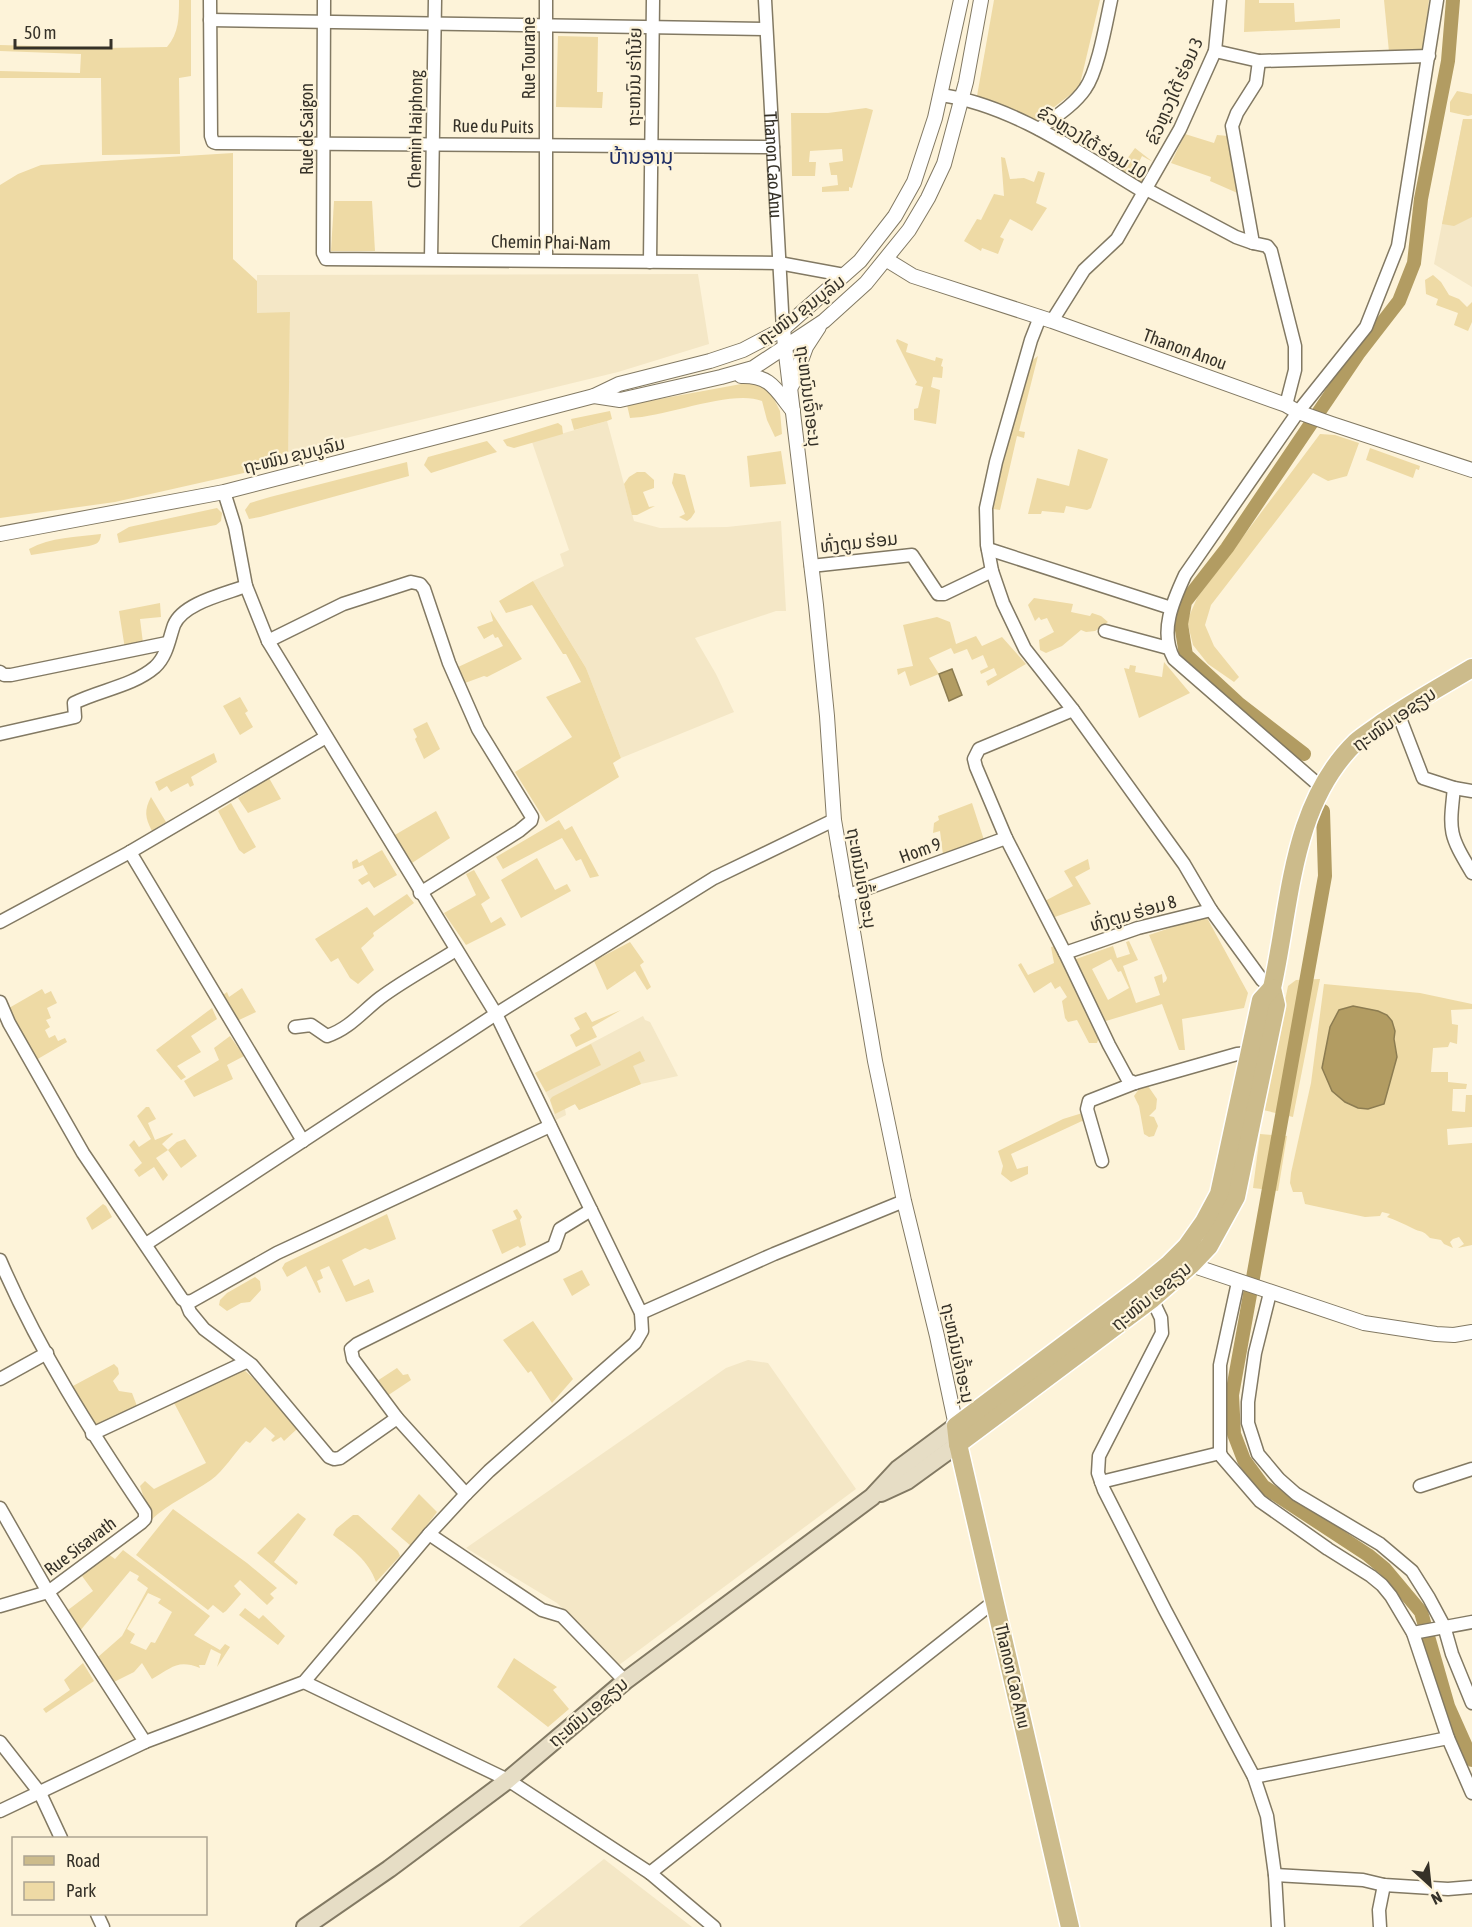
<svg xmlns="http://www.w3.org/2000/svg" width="1472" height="1927" font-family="'Asap Condensed','Noto Sans Lao',sans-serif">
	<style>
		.built { fill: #f4e7c6 }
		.green { fill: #eedaa5; fill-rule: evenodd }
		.water { fill: #b29c62; stroke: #8c7c51; stroke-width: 1.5 }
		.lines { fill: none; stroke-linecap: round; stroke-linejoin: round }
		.canal { stroke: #b29c62; stroke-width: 14 }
		.minor-casing { stroke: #827963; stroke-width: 15 }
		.tertiary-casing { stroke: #827963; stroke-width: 16 }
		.secondary-casing { stroke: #827963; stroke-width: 20 }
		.primary-casing { stroke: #fff; stroke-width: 21 }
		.minor { stroke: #fff; stroke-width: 12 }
		.tertiary { stroke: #fff; stroke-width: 14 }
		.secondary { stroke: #e6ddc5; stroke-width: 16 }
		.primary { stroke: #ccbb8b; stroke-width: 18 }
		.labels { text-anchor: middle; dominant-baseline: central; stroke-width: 4.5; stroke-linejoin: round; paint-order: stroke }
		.street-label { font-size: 18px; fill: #353128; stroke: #fdf3d9 }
		.quarter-label { font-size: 21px; fill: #1e2d65; stroke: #fdf3d9 }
	</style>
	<rect width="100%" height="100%" fill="#fdf3d9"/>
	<!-- built -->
	<g class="built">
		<path d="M1463,119H1472V287L1434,264Z"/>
		<path d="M698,274L709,344L618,372L288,452L290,313H257V275Z"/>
		<path d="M607,421L634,521L660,528L727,527L781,521L786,611H776L695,638L716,674L734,712L621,758L586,668L533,581L564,566L560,554L569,550L532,442Z"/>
		<path d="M643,1016L645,1020L650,1022L678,1076L641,1084L579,1110L575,1104L565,1109L566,1115L556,1120L550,1100L535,1073Z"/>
		<path d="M748,1360L768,1363L856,1489L619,1665L557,1603L466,1548L726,1368Z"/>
		<path d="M604,1859L692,1927H519Z"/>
	</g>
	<!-- green -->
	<g class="green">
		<path d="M179,0H191V76L179,78L180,154L102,155L101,78H0V71L80,73L81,54L0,51V45L104,48L167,47C179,33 179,17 179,0Z"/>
		<path d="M994,0H1100L1079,88L1036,121L977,96Z"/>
		<path d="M1245,0H1259V3H1294L1295,22L1340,19V28L1244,32Z"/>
		<path d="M1384,0H1429L1424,49L1421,52H1389Z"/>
		<path d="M558,36L598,37L597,92H603L602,108L556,107Z"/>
		<path d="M1457,91L1472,94V115L1468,116L1450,112V102Z"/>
		<path d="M866,108L873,110L852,188L849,187V191L822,192V187L838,185L837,175H831L829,163L843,161L842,149L810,151L809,162H816L815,176H792L791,113H828Z"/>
		<path d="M1463,119H1472V217L1454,226L1442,224Z"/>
		<path d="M1185,134L1214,143L1217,135L1228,136L1242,195L1210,181L1211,177L1171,163Z"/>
		<path d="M1135,148L1153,162L1142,156L1137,166L1147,173L1141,183L1119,170Z"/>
		<path d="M233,153V259L257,281V313L290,312L288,463L115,502L0,518V185L18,174L41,165Z"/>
		<path d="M1001,157L1005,158L1010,179L1024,178L1034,182L1038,171L1045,173L1036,203L1047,208L1032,231L1010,219L1000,237L1004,239L998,254L982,248L981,251L964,241L977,219L981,220L994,194L1004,196Z"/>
		<path d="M334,201H372L375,251H331Z"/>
		<path d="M1433,275L1441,282L1449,295L1459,299L1467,307L1472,302V322L1468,331L1454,325L1458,313L1436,305L1438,299L1426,294L1425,280Z"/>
		<path d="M897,339L908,344L906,352L935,361L936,357L943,359L941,366L943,367L942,378L933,377L931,387L940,390L936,424L914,420V409L918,408L923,387L915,385L917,382L914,377L896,341Z"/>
		<path d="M1038,356L1019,431L1025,432L1024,438L1017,436L1000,510L993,509L1008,439L1030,362Z"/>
		<path d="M752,382L770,391L780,411L782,434L775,437L767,420L762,401C732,389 666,417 630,418L627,405Z"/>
		<path d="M610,411L612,419L607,421L574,430L571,419Z"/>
		<path d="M558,423L562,426L563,434L514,448L507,446L503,440Z"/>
		<path d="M1320,434L1335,435L1359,443L1347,476L1328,481L1313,473L1211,605L1205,625L1214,646L1239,677L1234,682L1208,664L1193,645L1187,621L1197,598Z"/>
		<path d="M487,441L497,452L431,473L424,465L428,457Z"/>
		<path d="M1370,448L1420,466L1419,470L1416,469L1413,478L1366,460Z"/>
		<path d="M1078,449L1108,459L1091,508L1087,510L1066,506L1064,513L1042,511L1041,514H1028L1037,478L1069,486Z"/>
		<path d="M781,451L786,484L750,487L747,456Z"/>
		<path d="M407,462L409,476L260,517L249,519L245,510L250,503L270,497Z"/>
		<path d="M637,472H645L654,480V488L643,492L649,507L655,506L637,515H632L624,484L629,477Z"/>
		<path d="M674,473L685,475L695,512L691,518L687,521L679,517L685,514L672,483Z"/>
		<path d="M217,508L222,513L221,521L216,525L119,543L117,534L129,527Z"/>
		<path d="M101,534C100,543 97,544 89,546L31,555L29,549C51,537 76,537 101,534Z"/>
		<path d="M533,581L586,668L621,758L613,763L619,777L546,822L515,772L572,737L546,697L581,682L566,654H563L532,605L506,613L499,601Z"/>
		<path d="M1034,598L1073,604L1071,612L1090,616L1092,613L1101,616L1108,622L1095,631L1086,632L1081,630L1062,646L1046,653L1040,650L1039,640L1054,632L1047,618L1041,620L1039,617L1035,621L1028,605Z"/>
		<path d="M160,603L161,617L140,619L143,643L125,649L119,611Z"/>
		<path d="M490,610L522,659L487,677L484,676L465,683L456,668L503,646L498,637L495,638L493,634L484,639L477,627L493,621Z"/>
		<path d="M937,617L950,622L956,644L976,636L982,646L1002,637L1026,664L988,686L986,681L997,675L994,668L981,674L980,671L988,667L983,655L972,660L967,649L954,654L951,648L929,658L939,674L910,686L905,671L898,675L897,669L913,666L903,625Z"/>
		<path d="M1164,662L1190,693L1139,718L1124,668L1129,669L1130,665L1136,666L1135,672L1162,677Z"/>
		<path d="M240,697L248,711L245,713L253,727L240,735L223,706Z"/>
		<path d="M427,722L440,749L424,759L415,739L417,737L413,729Z"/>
		<path d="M214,753L217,762L191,777L194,785L190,787L188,783L171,792L167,786L159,791L155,782Z"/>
		<path d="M269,778L281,799L248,813L238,798Z"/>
		<path d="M151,797L166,822L152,831C145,818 144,810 151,797Z"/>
		<path d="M231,803L256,847L244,854L239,850L218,811Z"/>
		<path d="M972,803L984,840L943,855L940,831L933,833L934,823L939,820L938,816Z"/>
		<path d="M436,811L450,838L412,863L393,836Z"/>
		<path d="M559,820L565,830L572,826L599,876L590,878L581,859L576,861L562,838L503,869L496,857Z"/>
		<path d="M382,850L397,875L374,888L369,881L362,885L358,880L368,874L363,865L353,869L352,862L357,859L359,863Z"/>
		<path d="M537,858L555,890L567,884L571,891L521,918L501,880Z"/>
		<path d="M1088,859L1090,869L1075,877L1091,904L1052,918L1043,902L1073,886L1064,871Z"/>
		<path d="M474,870L490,898L481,904L491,923L501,917L506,925L466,945L444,913L476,895L466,874Z"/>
		<path d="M407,894L414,903L373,933L374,936L361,948L374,970L358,984L350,978L338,958L331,962L315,939L367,907L374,916Z"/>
		<path d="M1206,916L1248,993L1244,1008L1182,1019L1185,1050H1179L1162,1004L1106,1021L1100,1014L1075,963L1076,959L1113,946L1117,958L1130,954L1126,942L1129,941L1138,960L1123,966L1136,1003L1160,995L1154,977L1162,974L1163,983L1166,981L1167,978L1149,935ZM1111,959L1118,972L1121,971L1129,988L1108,1000L1092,969Z"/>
		<path d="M630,942L644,962L640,965L651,987L647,990L635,971L607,990L594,961Z"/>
		<path d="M1055,946L1099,1037L1097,1043H1089L1077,1020L1068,1022L1065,1018L1062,1001L1067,997L1060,986L1055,989L1051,982L1034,993L1018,965L1021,963L1028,975L1054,963L1051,947Z"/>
		<path d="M1320,979L1293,1117L1263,1110L1288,986L1296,980Z"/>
		<path d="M1324,984L1420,993L1472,1004V1009L1451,1010L1452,1024L1458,1025L1457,1044L1450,1042L1448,1047L1433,1048L1431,1072H1448V1082L1467,1084L1466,1089H1453L1452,1111L1465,1112L1466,1095H1472V1127L1447,1129L1448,1145L1472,1143V1245L1458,1248L1464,1244L1459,1237L1453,1239L1450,1242L1453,1248L1444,1244L1441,1240L1430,1238C1422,1229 1421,1233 1412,1228C1404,1224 1396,1220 1387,1217L1390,1214L1382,1212L1380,1216L1365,1217L1305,1204L1302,1192H1293L1290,1183L1291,1173L1311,1083ZM1378,1011L1387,1015L1392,1021L1395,1031L1394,1039L1397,1057L1386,1096L1332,1091L1322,1068L1326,1054Z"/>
		<path d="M242,988L256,1012L237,1021L223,995L227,992L229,997Z"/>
		<path d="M42,989L45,994L51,991L57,1003L47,1008L51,1018L46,1020L50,1027L45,1030L49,1038L55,1035L58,1041L65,1038L67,1042L36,1060L9,1008Z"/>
		<path d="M212,1008L217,1019L191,1036L201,1052L177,1066L186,1077L181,1080L156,1050Z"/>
		<path d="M621,1010L592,1027L597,1037L576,1047L570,1035L580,1029L574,1018L586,1012L592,1022Z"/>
		<path d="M230,1036L244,1056L227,1065L233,1079L194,1097L184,1081L219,1060L214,1048Z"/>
		<path d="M591,1044L601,1065L546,1092L535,1073Z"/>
		<path d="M640,1051L645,1061L633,1066L641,1084L579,1110L575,1104L555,1114L550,1100L552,1097Z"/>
		<path d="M1148,1086L1157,1099L1156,1109L1149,1116L1154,1117L1158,1126L1154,1136L1149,1137L1144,1134L1139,1106L1134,1096L1139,1089Z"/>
		<path d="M146,1107H149L156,1119L148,1123L155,1140L172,1133L173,1134L162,1144L168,1150L177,1142L185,1139L197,1156L181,1168L168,1150L156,1158L168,1175L163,1181L154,1167L139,1177L134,1170L142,1163L129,1145L134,1140L139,1147L151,1139L137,1116Z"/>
		<path d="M1089,1111L1086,1124L1082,1121L1011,1154L1017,1169L1028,1166V1174L1011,1182L1001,1174L1003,1166L998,1151L1063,1119Z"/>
		<path d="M1260,1134L1287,1136L1278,1191L1253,1188Z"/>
		<path d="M103,1204L106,1206L112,1217L92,1230L86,1218Z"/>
		<path d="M517,1209L522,1217L520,1220L526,1245L520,1248L518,1246L502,1254L492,1230L517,1219L513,1211Z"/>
		<path d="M387,1214L396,1239L370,1250L365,1248L342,1260L354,1286L369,1279L374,1292L346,1302L329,1266L320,1270L323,1278L317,1281L321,1292L319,1293L306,1266L287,1277L282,1268L285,1263Z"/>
		<path d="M582,1270L590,1285L572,1296L563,1279Z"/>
		<path d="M255,1277L260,1281L261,1290L250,1302L241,1303L227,1311L219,1305L220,1300L227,1293Z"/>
		<path d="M533,1321L573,1379L552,1403L531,1371L528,1373L503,1340Z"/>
		<path d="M114,1364L118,1368L119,1374L113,1381L119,1391L132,1393L137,1406L94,1427L71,1387Z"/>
		<path d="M397,1368L403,1375L408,1374L411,1380L387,1396L377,1381Z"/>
		<path d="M244,1370L252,1377L297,1429L284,1441L281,1437L273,1442L271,1440L275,1436L265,1427L250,1443L246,1441C234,1453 224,1471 211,1480C191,1494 169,1503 151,1520L140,1486L145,1481L154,1489L206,1463L173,1401L233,1372Z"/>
		<path d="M419,1494L437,1512L411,1546L391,1529Z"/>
		<path d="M173,1509L247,1563L277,1588L270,1594L274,1598L267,1605L240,1580L234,1586L241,1594L226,1611L223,1613L213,1605L208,1610L136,1555Z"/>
		<path d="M298,1513L306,1519L274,1562L298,1582L296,1585L257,1553Z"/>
		<path d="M353,1515H358L398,1551L400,1556L376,1582C369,1561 351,1548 333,1535L336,1529Z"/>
		<path d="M123,1550L210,1616L194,1635L220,1650L225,1644L230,1647L217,1667L221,1654L211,1649L205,1665H199L200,1668C177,1659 172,1668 152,1679L142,1663L134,1672L114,1682L98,1657L122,1636L148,1588L137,1580L139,1576L130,1571L79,1632L68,1610L93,1591L82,1576L107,1553L115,1559ZM148,1593L161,1599L158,1603L172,1612L155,1643L151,1642L146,1650L130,1643L135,1634L127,1629Z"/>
		<path d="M245,1608L259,1619L263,1615L285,1636L278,1645L239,1615Z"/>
		<path d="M514,1658L557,1687L553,1690L569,1709L548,1727L497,1687Z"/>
		<path d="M83,1663L94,1681L46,1713L43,1709L70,1690L64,1680Z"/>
	</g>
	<!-- water -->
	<g class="water">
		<path d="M952,669L962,695L949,701L939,674Z"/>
		<path d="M1353,1006L1378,1011L1387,1015L1392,1021L1395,1031L1394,1039L1397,1057L1384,1104L1368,1109L1358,1108L1345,1102L1332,1091L1322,1068L1330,1027L1339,1010Z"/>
	</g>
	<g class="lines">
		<!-- canal -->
		<g class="canal">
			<path d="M1304,754L1238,703L1186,655L1181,624L1185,602L1227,548L1358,354L1399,301L1414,263L1421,199L1448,61L1453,0"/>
			<path d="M1323,811L1325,876L1232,1395L1234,1434L1244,1460L1263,1486L1368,1555L1385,1569L1421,1612L1448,1706L1472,1760"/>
		</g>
		<defs>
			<g id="minor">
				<path d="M210,0L211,136L213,142L216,143L773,147"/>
				<path d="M324,0L323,253L326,259L779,263L844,275"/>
				<path id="s1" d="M765,0L783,329"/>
				<path d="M210,20L766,29"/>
				<path d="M1215,51L1259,61L1429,56"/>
				<path d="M1259,61L1256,83L1237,113L1232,126L1253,243L1267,246L1271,251L1295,346V370L1286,405"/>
				<path d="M941,95C1014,105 1082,155 1144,192"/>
				<path d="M1039,129C1055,117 1074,105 1085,89C1098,71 1106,23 1111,0"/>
				<path d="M1146,189L1236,237L1253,243"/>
				<path d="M431,259L435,0"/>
				<path d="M546,260V0"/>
				<path d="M650,262L653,0"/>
				<path d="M1040,317L1031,340L996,462L986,508L987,545L992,571L1003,603L1025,649L1073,710L1184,864L1211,910L1262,980L1272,988"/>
				<path d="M1052,321L1084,270L1117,239L1180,129L1215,51L1220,0"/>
				<path d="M988,549L1171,608"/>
				<path d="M811,566L912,555L938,594H944L992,571"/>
				<path d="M1105,631L1168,648"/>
				<path d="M268,641L343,604L411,582L420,584L424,589L449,663L478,729L532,817L531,821L519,831L420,893"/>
				<path d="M0,672L4,675H11L167,643"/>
				<path d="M1073,710L979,749L974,759L976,767L1006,838L1065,953L1109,1045L1128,1080L1135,1083L1237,1054L1249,1053"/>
				<path d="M1398,713L1423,778L1454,788L1472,791"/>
				<path d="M0,734L75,717L74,703C100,690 133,686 155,667C167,656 169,639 174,625C183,603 225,594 246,586"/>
				<path d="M1321,787L1174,659C1159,632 1173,601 1185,575L1298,412L1366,327L1398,246L1437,0"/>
				<path d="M1454,788C1449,833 1449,834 1472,873"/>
				<path d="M130,852L303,1141"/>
				<path d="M846,896L1006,838"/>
				<path d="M0,922L130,852L326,737"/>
				<path d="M1065,953L1138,928L1211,910"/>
				<path d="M0,1002L9,1023L83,1153L182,1299L186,1302L190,1312L204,1329L252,1365L329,1457L334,1459L340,1458L397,1418"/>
				<path d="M295,1027L311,1025L327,1036C349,1029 363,1011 380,998C404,980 431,966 456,950"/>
				<path d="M1102,1161L1087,1109L1089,1101L1135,1083"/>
				<path d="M146,1244L496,1014L714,878L834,820"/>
				<path d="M0,1260C38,1349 91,1432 145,1512V1519L141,1523L48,1592L0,1606"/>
				<path d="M1238,1282L1220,1365V1453L1222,1457L1260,1501L1328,1549L1371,1576L1382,1585L1391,1596L1413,1633L1448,1738L1472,1793"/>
				<path d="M1270,1293L1255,1353L1248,1402V1423L1258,1454L1279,1479L1296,1494L1380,1544L1412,1571L1429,1598L1444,1626L1452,1654L1472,1703"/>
				<path d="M1152,1299L1161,1318L1162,1333L1099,1456L1098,1473L1104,1490L1165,1610L1254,1777L1267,1816L1275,1875L1278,1927"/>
				<path d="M186,1302L192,1301L277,1253L550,1126"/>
				<path d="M641,1313L774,1254L904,1201"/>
				<path d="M0,1379L47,1353"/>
				<path d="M92,1434L246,1362"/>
				<path d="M1101,1482L1220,1453"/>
				<path d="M1420,1486L1472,1469"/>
				<path d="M466,1494L397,1418L353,1359L351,1349L357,1344L554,1246L560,1229L591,1210"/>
				<path d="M0,1508L48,1592L145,1742"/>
				<path d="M429,1534L542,1610L562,1616L625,1681"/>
				<path d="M1413,1633L1472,1622"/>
				<path d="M304,1682L508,1780L650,1873L714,1927"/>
				<path d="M0,1742L40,1793L61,1838"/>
				<path d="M1254,1777L1448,1738"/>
				<path d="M0,1811L145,1742L304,1682L429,1534L466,1494L489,1471L635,1343L642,1331L641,1313L496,1014L268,641L246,586L235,527L224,492"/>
				<path d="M650,1873L996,1600"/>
				<path d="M1275,1875L1363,1880L1384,1885L1448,1889L1472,1887"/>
				<path d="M97,1914L103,1927"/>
				<path d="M1380,1927L1379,1910L1384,1885"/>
			</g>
			<g id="tertiary">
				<path d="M887,260L913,276L1052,321L1286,405L1298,412L1332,424L1472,470"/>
				<path d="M783,329L816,605L827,716L834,820L875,1061L904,1201L937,1336L956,1426"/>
				<path d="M741,376C771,375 776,390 793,411"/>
				<path d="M792,385L806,347L819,327"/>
				<path d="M594,396L620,400L721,377L753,368L824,321L866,283L909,230L928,198L944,164L966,82L981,0"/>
				<path d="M0,534L224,492L487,424L594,396L619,384L710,361L743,350L783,329L860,261L895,216L914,182L935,118L961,0"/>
				<path d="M1191,1265L1364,1323L1436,1334L1454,1335L1472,1332"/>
			</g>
			<g id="secondary">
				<path d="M881,1493L907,1481L958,1444"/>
				<path d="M305,1927L389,1869L508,1780L625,1681L872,1497L898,1469L956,1426"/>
			</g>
			<g id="primary">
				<path d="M958,1444L1152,1299L1191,1265L1209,1246L1236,1197L1276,1005L1272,988C1291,904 1290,806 1356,742C1364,735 1374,729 1382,723C1411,703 1442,686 1472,668"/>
				<path d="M1070,1927L958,1444L956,1426L1140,1288L1168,1265L1187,1246L1204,1222L1219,1194L1261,1000L1272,988"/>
			</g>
		</defs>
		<!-- minor casing -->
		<use href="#minor" class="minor-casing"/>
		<!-- tertiary casing -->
		<use href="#tertiary" class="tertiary-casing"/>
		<!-- secondary casing -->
		<use href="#secondary" class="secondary-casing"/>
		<!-- primary casing -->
		<use href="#primary" class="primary-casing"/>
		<!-- minor -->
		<use href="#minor" class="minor"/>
		<!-- tertiary -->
		<use href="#tertiary" class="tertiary"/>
		<!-- secondary -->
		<use href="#secondary" class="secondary"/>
		<!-- primary -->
		<use href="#primary" class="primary"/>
	</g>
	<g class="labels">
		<!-- street labels -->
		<g class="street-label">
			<text transform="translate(528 58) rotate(-90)">Rue Tourane</text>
			<text transform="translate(634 77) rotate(-89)">ຖະຫນົນ ຮ່າໂນ້ຍ</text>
			<text transform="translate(1174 91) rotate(-66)">ຂົວຫຼວງໃຕ້ ຮ່ອມ 3</text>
			<text transform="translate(493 126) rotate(1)">Rue du Puits</text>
			<text transform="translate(306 129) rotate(-90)">Rue de Saigon</text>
			<text transform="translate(415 129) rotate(-89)">Chemin Haiphong</text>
			<text transform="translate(1092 142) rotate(31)">ຂົວຫຼວງໃຕ້ ຮ່ອມ 10</text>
			<text stroke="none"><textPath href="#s1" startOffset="165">Thanon Cao Anu</textPath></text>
			<text transform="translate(551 242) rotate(1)">Chemin Phai-Nam</text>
			<text transform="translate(801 310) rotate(-37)">ຖະໜົນ ຂຸນບູລົມ</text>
			<text transform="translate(1185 349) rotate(20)">Thanon Anou</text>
			<text transform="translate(809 396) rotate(83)">ຖະຫນົນເຈົ້າອະນຸ</text>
			<text transform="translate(294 455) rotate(-14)">ຖະໜົນ ຂຸນບູລົມ</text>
			<text transform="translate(859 542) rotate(-6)">ທົ່ງຕູມ ຮ່ອມ</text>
			<text transform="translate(1394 719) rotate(-35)">ຖະໜົນ ເອຊຽນ</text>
			<text transform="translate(920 850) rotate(-20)">Hom 9</text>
			<text transform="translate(862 878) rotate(80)">ຖະຫນົນເຈົ້າອະນຸ</text>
			<text transform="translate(1133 913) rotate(-16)">ທົ່ງຕູມ ຮ່ອມ 8</text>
			<text transform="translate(1151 1296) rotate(-39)">ຖະໜົນ ເອຊຽນ</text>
			<text transform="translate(958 1353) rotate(78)">ຖະຫນົນເຈົ້າອະນຸ</text>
			<text transform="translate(80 1546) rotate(-37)">Rue Sisavath</text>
			<text transform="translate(1013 1676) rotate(77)">Thanon Cao Anu</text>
			<text transform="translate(588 1712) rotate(-40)">ຖະໜົນ ເອຊຽນ</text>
		</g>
		<!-- quarter labels -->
		<g class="quarter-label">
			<text x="641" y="156">ບ້ານອານຸ</text>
		</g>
	</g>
	<!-- legend -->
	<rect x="12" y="1837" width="195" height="78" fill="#fdf3d9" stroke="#ada592" stroke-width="1.5"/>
	<rect x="24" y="1856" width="30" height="9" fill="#ccbb8b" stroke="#ada592" stroke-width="1.5"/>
	<text x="66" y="1867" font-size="18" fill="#353128">Road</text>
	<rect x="24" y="1882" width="30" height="18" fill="#eedaa5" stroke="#ada592" stroke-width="1.5"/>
	<text x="66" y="1897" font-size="18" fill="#353128">Park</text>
	<!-- north arrow -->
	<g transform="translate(1430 1885) rotate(153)" stroke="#fdf3d9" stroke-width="4.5" paint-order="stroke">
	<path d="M0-4.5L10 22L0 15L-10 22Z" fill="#353128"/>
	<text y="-9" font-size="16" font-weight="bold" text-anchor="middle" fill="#353128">N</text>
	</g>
	<!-- scale -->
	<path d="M15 39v9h96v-9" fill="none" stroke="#353128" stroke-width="3"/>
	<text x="24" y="39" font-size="18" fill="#353128" stroke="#fdf3d9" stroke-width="4.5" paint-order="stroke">50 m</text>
</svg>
